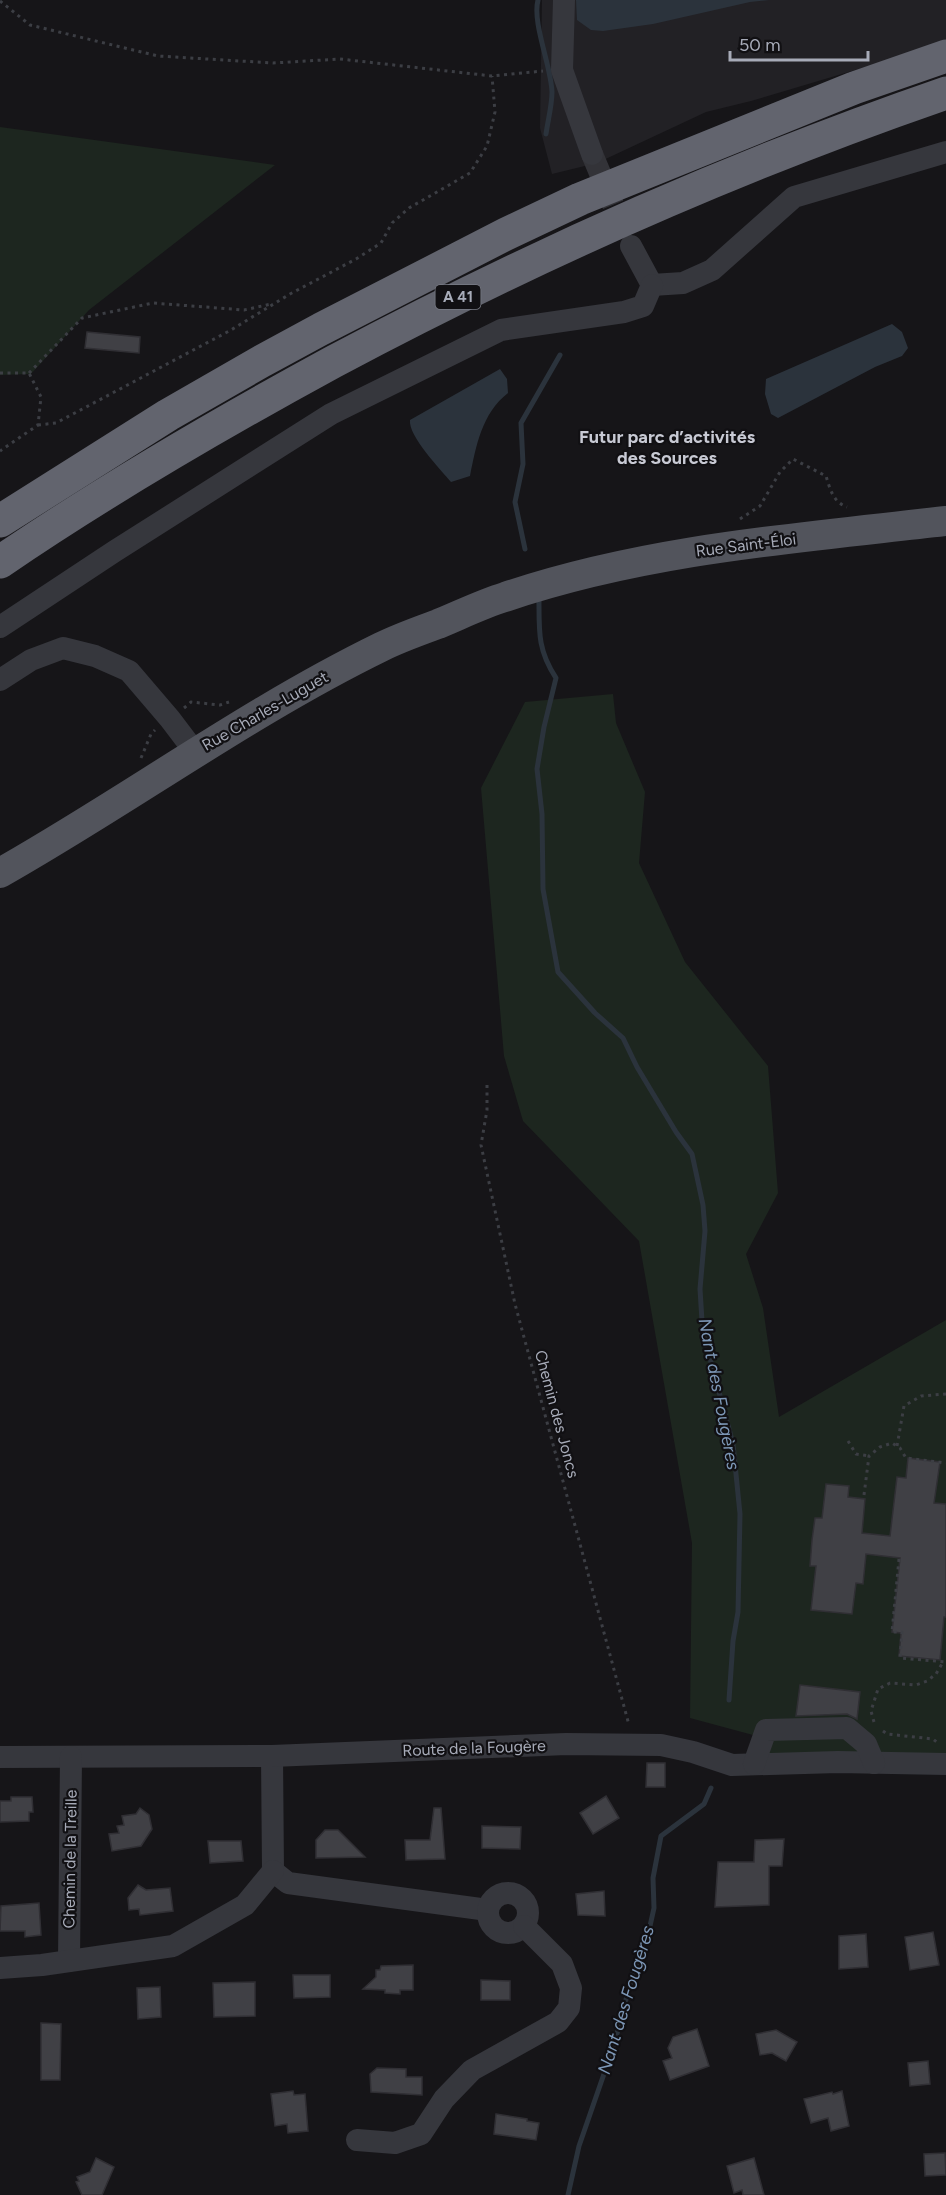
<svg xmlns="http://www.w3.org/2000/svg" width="946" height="2195" font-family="Figtree,sans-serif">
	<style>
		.built { fill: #222125 }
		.green { fill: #1d261f }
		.water { fill: #2b333c }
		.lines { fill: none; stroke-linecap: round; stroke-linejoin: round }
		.stream { stroke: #2b333c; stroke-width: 5 }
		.building { fill: #404045; stroke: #302f34; stroke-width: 1.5 }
		.minor-tunnel { stroke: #333338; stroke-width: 22; stroke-dasharray: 22 11; stroke-linecap: butt }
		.path { stroke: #3c3e44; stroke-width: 3; stroke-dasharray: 3 4.5; stroke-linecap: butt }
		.minor { stroke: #36373d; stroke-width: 22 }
		.major { stroke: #52545c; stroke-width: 30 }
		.highway { stroke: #62646e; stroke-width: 33 }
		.labels { text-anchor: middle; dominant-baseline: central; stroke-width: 4.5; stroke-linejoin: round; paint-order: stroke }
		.shield { fill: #111013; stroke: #7a7c86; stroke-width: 1.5 }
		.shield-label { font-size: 15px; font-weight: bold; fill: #a7abb8 }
		.street-label { font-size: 16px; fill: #a7abb8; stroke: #111013 }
		.neighbourhood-label { font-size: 18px; font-weight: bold; fill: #c8cad4; stroke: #111013 }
		.water-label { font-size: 18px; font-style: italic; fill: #7c96b5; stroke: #111013 }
	</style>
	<rect width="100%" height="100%" fill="#161518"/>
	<!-- built -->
	<path class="built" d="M542,0H946V43L751,101L706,112L597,163L552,174L540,128Z"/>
	<!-- green -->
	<g class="green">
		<path d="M0,127L275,165L89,310L31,374L0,375Z"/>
		<path d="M613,694L616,723L645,792L639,863L685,962L768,1066L778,1193L746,1254L763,1308L779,1417L946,1320V1755L749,1753L753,1735L690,1718L692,1543L639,1241L523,1121L504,1056L481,788L525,702Z"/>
	</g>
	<!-- water -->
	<g class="water">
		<path d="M576,0H769L750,2L653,24L603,31L591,30L577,20Z"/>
		<path d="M892,324L902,332L908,348L902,356L875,367L778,418L771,414L765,394L766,379Z"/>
		<path d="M500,369L507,379L508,393C482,413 476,446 470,476L451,482C441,470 408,436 410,420Z"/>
	</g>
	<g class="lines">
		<!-- stream -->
		<g class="stream">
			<path d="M538,0C532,23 551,65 552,92C552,105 548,120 546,134"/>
			<path d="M525,549L515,502L523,464L521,423L560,355"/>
			<path d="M539,601C539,632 538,651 556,678L544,727L537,769L542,814L543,889L558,972L595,1013L623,1038L637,1067L676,1132L692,1154L703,1205L705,1231L700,1289L702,1321L708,1351L733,1444L740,1514L738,1612L733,1641L729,1700"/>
			<path d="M568,2195L579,2146L614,2045L633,1973L650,1926L654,1908L653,1878L661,1836L704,1804L711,1788"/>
		</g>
	</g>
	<!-- building -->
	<g class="building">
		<path d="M87,332L140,337L139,353L85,348Z"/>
		<path d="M908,1458L940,1462L934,1503L946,1504V1617H944L940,1660L899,1656L901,1633L892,1632L900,1558L866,1554L863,1584L856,1583L852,1614L811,1610L816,1566H810L812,1540L815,1518H822L826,1484L849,1486L848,1497L865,1499L862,1533L890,1536L897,1477L906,1478Z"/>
		<path d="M800,1685L860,1692L857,1719L847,1714L796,1716Z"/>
		<path d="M647,1763H665V1787H646Z"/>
		<path d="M606,1796L619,1818L593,1834L580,1813Z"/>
		<path d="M11,1797H32L33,1812H29V1821L0,1822V1801H11Z"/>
		<path d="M140,1808L149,1815L152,1829L141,1846L112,1851L109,1834L119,1833L117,1826L124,1825L122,1816L136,1814Z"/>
		<path d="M434,1808H441L445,1859L406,1860L405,1840H430Z"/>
		<path d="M482,1826L521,1827L520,1849L482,1848Z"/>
		<path d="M325,1830H338L365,1857L316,1858V1840Z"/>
		<path d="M784,1839L782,1866H769V1905L715,1907L718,1862H754L755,1840Z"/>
		<path d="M208,1841H241L243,1861L210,1863Z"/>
		<path d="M138,1885L146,1890L170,1888L173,1911L140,1915L139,1909L129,1910L128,1898Z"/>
		<path d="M604,1891L605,1916L578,1915L576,1894Z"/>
		<path d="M39,1903L41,1935L25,1937V1931H0L1,1906Z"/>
		<path d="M933,1932L939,1965L910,1970L905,1937Z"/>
		<path d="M866,1934L868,1967L839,1969V1936Z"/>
		<path d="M413,1965V1990H400V1994L385,1993V1990L363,1989L376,1977V1970H380L381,1966Z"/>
		<path d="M293,1975H330V1997L294,1998Z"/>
		<path d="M481,1980L510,1981V2000H481Z"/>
		<path d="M255,1982V2016L214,2017L213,1983Z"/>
		<path d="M160,1987L161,2017L138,2019L137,1988Z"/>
		<path d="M41,2023L61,2024L60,2080H41Z"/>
		<path d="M697,2029L709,2066L670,2080L663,2061L672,2058L668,2048L673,2037Z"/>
		<path d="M776,2030L797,2042L786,2061L772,2053L760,2055L756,2034Z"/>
		<path d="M928,2061L930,2084L910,2086L908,2063Z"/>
		<path d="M377,2068L406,2069V2077H422V2095L371,2092L370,2074Z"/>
		<path d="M293,2091L294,2095L305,2094L308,2131L288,2133L287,2124L275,2126L271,2094Z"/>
		<path d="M842,2091L849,2126L831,2131L828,2118L811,2123L804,2099L832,2092L833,2094Z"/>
		<path d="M496,2114L527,2119V2121L539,2123L536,2140L494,2134Z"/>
		<path d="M945,2153L946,2175L925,2176L924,2154Z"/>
		<path d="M96,2158L114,2167L102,2195H82L76,2182L79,2181L77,2177L90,2172Z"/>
		<path d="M754,2158L764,2195H743L742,2190L734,2193L727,2166Z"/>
	</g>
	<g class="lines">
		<!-- minor-tunnel -->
		<path class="minor-tunnel" d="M592,154L625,233"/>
		<!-- path -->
		<g class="path">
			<path d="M0,1L30,25L158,56L273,63L340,59L492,76L543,71"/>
			<path d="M0,373H29L41,397L38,425L0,451"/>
			<path d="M29,373L82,318L153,303L244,310L271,304"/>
			<path d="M38,425L56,423L231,330L290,294L356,259L381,243L392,223L409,208L470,173L487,146L495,112L492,76"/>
			<path d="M740,519L760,506L780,472L793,459L826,476C830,489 833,502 847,507"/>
			<path d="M184,708L191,702L220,705L229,702"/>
			<path d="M141,758L151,734L155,730"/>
			<path d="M487,1085V1110L481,1145L515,1304L629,1725"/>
			<path d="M848,1441L856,1454L869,1456"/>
			<path d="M897,1446L904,1406L921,1396L946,1394"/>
			<path d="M864,1495L869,1456L880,1447L892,1443L900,1448L906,1458L946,1463"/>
			<path d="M899,1559L892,1632H902L900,1658L946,1662"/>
			<path d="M874,1722L871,1711L878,1689L890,1683L916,1685L927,1681L936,1674L943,1662"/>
			<path d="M883,1731L887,1734L933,1739L939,1744"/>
		</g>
		<!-- minor -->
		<g class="minor">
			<path d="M564,0L562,70L592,154"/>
			<path d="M631,246L652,285L683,283L712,270L794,197L946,152"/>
			<path d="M0,627L115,551L331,414L501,330L624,312L643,306L652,285"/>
			<path d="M0,680L31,660L63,648L95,656L129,671L170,719L195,752"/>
			<path d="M272,1756L273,1871"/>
			<path d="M0,1757L272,1756L566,1744L661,1745L693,1752L732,1765L838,1762L946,1764"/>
			<path d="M754,1764L766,1730L847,1728L866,1744L874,1763"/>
			<path d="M273,1871L288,1883L488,1910"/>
			<circle cx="508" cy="1913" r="20"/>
			<path d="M69,1961L71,1757"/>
			<path d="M0,1968L42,1965L173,1946L245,1905L273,1871"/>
			<path d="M357,2140L395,2143L421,2134L444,2099L472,2070L558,2022L569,2008L571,1988L562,1964L524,1926"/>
		</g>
		<!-- major -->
		<path class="major" d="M0,873C129,800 248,712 381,647C399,638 419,631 438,624C460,615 482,604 505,597C647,549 798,538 946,521"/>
		<!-- highway -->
		<g class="highway">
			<path d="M0,521L168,415L262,361L321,329L506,234L580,199L854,88L946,56"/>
			<path d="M0,562C107,489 219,424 333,362C530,257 734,166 946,93"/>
		</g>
	</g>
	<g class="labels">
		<!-- shield labels -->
		<rect class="shield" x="435.5" y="285" width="45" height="24" rx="4.5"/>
		<g class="shield-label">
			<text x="458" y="297">A 41</text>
		</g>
		<!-- street labels -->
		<g class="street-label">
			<text transform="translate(746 545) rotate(-7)">Rue Saint-Éloi</text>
			<text transform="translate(265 711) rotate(-30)">Rue Charles-Luguet</text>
			<text transform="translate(557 1414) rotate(75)">Chemin des Joncs</text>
			<text transform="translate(474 1748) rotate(-2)">Route de la Fougère</text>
			<text transform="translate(70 1859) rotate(-89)">Chemin de la Treille</text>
		</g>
		<!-- neighbourhood labels -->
		<g class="neighbourhood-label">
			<text x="667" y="437">Futur parc d’activités<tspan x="667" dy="21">des Sources</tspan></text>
		</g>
		<!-- water labels -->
		<g class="water-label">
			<text transform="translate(719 1394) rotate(79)">Nant des Fougères</text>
			<text transform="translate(626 2000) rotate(-73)">Nant des Fougères</text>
		</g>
	</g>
	<!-- scale -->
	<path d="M730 51v9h138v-9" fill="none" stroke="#a7abb8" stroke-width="3"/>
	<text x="739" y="51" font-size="18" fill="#a7abb8" stroke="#111013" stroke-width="4.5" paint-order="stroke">50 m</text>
</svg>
